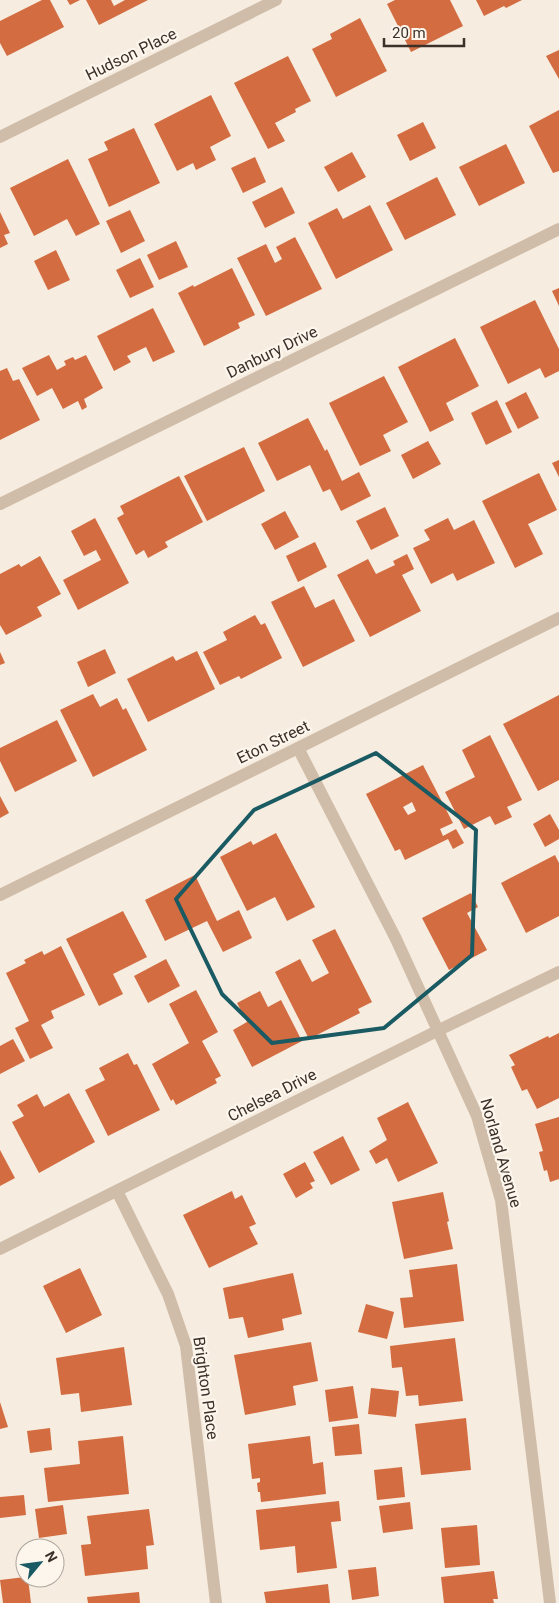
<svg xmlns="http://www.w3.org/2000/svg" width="559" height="1603" font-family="Roboto,sans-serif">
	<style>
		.building { fill: #d36c40; fill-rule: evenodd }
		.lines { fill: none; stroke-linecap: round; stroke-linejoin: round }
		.minor { stroke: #d0bda9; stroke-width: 12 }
		.marked { fill: none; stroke: #1a5a63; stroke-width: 4; stroke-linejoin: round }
		.labels { text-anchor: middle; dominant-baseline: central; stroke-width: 4.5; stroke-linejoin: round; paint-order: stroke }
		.street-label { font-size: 16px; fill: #3c312a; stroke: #fcf6ed }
	</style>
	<rect width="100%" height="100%" fill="#f6ecdf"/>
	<!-- building -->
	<g class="building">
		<path d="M42,0H50L64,27L7,56L0,43V21Z"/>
		<path d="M67,0H80L70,5Z"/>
		<path d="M86,0H111L114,6L125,0H148L99,25Z"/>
		<path d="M395,0H450L463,26L411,52L387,4Z"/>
		<path d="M476,0H522L506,8L504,6L484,16Z"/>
		<path d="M360,18L387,71L336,97L312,49L332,39L330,34Z"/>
		<path d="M559,50V79L546,56Z"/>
		<path d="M288,56L311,101L295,109L296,112L275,123L285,141L268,149L234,83Z"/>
		<path d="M211,95L231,136L210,147L216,160L196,170L193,163L177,171L154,124Z"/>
		<path d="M559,110V171L553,173L529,126Z"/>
		<path d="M423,122L436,148L410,161L397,135Z"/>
		<path d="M134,128L160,183L109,207L88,159L108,150L104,142Z"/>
		<path d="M506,144L525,183L479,206L459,167Z"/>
		<path d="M352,152L366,177L338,192L324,167Z"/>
		<path d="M255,157L266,182L243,193L231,168Z"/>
		<path d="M68,159L100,224L76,236L67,219L34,236L10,188Z"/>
		<path d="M437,177L456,215L405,240L386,203Z"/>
		<path d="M282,187L295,213L265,228L252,202Z"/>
		<path d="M370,205L393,250L336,279L308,223L337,208L343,219Z"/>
		<path d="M130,210L145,241L121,253L106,221Z"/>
		<path d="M0,212L10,233L4,235L8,244L0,248Z"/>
		<path d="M295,237L322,289L266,316L237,258L266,244L275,263L282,259L276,247Z"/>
		<path d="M176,241L188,267L159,280L147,255Z"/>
		<path d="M56,250L70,280L48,290L34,261Z"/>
		<path d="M140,258L154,287L130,298L116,270Z"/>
		<path d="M232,268L255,315L238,323L240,328L204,346L178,293L193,285L194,287Z"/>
		<path d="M559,288V306L552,291Z"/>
		<path d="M535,300L559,349V371L545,378L540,368L508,384L480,327Z"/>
		<path d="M153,308L175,352L153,362L146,347L127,356L131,362L114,371L97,336Z"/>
		<path d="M455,338L479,386L446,403L454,420L430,432L398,367Z"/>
		<path d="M49,355L57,370L66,365L64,361L73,357L75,360L86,355L103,388L84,399L87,407L82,410L78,401L63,409L52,388L37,396L22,368Z"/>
		<path d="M7,368L13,381L19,379L40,420L0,440V371Z"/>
		<path d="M384,376L408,422L383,435L391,451L360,466L329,403Z"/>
		<path d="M526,392L539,418L518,429L505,403Z"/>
		<path d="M497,400L512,432L486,445L471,413Z"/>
		<path d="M308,418L325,451L327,449L342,481L359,472L371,496L341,511L330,489L323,492L310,465L277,481L258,443Z"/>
		<path d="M428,441L441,464L413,479L401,455Z"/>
		<path d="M244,447L265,491L207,521L184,476Z"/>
		<path d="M559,460V477L552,463Z"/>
		<path d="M539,473L557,510L528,524L543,554L515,568L482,501Z"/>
		<path d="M179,476L203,522L165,542L168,547L148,558L144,550L136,555L117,518L124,514L120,506Z"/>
		<path d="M385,507L399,536L371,550L356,521Z"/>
		<path d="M285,511L299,537L275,550L261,524Z"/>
		<path d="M95,518L129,583L78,610L63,580L101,560L96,550L84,556L71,531Z"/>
		<path d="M448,518L454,530L474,520L495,563L457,581L453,573L431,584L413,548L430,540L424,530Z"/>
		<path d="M315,542L327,567L298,582L286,556Z"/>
		<path d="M407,554L414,569L402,575L421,611L370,637L337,575L368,559L376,574L395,565L393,561Z"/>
		<path d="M40,556L61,594L37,607L42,616L6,635L0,625V574L19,564L21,567Z"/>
		<path d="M304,586L315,608L334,599L355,641L303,667L271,602Z"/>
		<path d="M255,615L261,625L265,623L282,658L241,679L239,676L220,685L203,652L227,640L223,632Z"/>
		<path d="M105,649L116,673L88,687L77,662Z"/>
		<path d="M197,651L215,689L148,722L127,679L173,656L176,661Z"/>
		<path d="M0,652L5,663L0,665Z"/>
		<path d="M93,694L100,707L117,698L123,710L126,708L147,750L93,777L60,710Z"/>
		<path d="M559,695V780L538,791L503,724Z"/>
		<path d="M57,720L77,761L15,792L0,761V748Z"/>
		<path d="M490,735L522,800L507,807L512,817L495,825L490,816L464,829L445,792L475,777L462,750Z"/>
		<path d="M423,765L453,823L440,829L443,836L456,829L464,843L453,849L448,839L405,860L400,849L395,851L366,794ZM412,802L416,811L408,815L403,807Z"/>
		<path d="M0,796L9,813L0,818Z"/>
		<path d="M550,814L559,830V839L545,847L533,824Z"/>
		<path d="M276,833L315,907L287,921L275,897L247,911L220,857L251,841L253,845Z"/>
		<path d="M555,855L559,863V916L526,933L501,883Z"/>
		<path d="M195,875L217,921L239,910L252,938L223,952L207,921L165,941L145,900Z"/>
		<path d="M471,893L478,907L467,913L487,950L449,970L422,918Z"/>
		<path d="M123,911L147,957L113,974L123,994L99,1006L66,939Z"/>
		<path d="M335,929L372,1002L358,1009L360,1013L309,1039L275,972L300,959L312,982L329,973L312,940Z"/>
		<path d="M61,946L85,995L51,1011L54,1018L41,1025L53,1048L30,1059L15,1028L29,1021L6,973L26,963L24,960L42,951L44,955Z"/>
		<path d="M166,959L180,986L148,1003L134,976Z"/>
		<path d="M196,990L218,1032L202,1041L221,1076L215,1079L217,1083L176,1105L173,1099L171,1101L152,1064L189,1043L169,1004Z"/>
		<path d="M260,991L268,1007L281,1000L302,1041L252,1067L233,1030L247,1022L237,1003Z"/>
		<path d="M559,1033V1098L537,1109L527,1089L522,1091L511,1067L515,1065L509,1055L548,1036L549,1038Z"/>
		<path d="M13,1039L25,1061L0,1074V1046Z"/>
		<path d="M128,1053L134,1065L137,1064L160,1110L108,1136L85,1090L105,1080L99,1068Z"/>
		<path d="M69,1093L95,1142L39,1173L12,1122L24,1116L17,1105L37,1094L44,1107Z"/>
		<path d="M408,1102L438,1163L398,1182L387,1158L376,1164L369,1151L387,1140L377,1118Z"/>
		<path d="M559,1117V1179L550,1182L547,1170L544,1171L539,1152L543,1151L535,1124Z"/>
		<path d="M343,1136L360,1170L331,1185L313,1152Z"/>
		<path d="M0,1150L15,1178L0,1186Z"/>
		<path d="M305,1162L315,1181L310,1183L313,1188L296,1198L283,1174Z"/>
		<path d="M232,1191L235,1199L242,1195L256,1224L249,1227L258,1244L209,1268L183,1215Z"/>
		<path d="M443,1192L449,1221L447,1222L453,1249L404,1259L392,1202Z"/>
		<path d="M457,1264L464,1321L404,1328L400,1298L413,1297L409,1270Z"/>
		<path d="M80,1268L102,1315L66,1333L43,1286Z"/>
		<path d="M293,1273L302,1314L282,1319L284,1330L248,1338L243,1317L229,1319L223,1288Z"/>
		<path d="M366,1304L394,1312L387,1339L358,1332Z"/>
		<path d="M455,1338L463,1401L419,1406L418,1395L406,1396L402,1367L392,1368L390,1346Z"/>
		<path d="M311,1342L318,1381L293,1386L296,1405L245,1415L234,1355Z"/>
		<path d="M124,1347L132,1405L81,1412L79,1393L61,1395L56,1358Z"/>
		<path d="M353,1386L358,1418L329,1422L325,1390Z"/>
		<path d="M371,1388L399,1391L396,1417L368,1414Z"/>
		<path d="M0,1402L8,1427L0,1429Z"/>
		<path d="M466,1418L471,1470L421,1475L415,1424Z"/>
		<path d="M359,1424L362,1454L335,1456L332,1427Z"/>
		<path d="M50,1428L52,1450L30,1453L27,1431Z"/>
		<path d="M123,1436L129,1494L48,1502L44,1468L80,1464L78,1441Z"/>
		<path d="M310,1436L313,1464L323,1462L326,1494L261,1502L260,1492H258L257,1483L260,1482V1478L252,1479L248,1444Z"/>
		<path d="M402,1467L405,1497L377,1500L374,1470Z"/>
		<path d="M24,1495L26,1515L0,1518V1497Z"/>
		<path d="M339,1501L341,1521L331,1522L337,1568L297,1573L295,1546L260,1550L256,1510Z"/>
		<path d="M410,1502L413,1529L383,1533L379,1506Z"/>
		<path d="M63,1505L67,1534L39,1538L35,1509Z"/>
		<path d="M149,1509L154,1545L146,1546L148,1569L85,1576L81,1545L91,1544L87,1516Z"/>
		<path d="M477,1525L480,1565L445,1568L441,1528Z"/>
		<path d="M376,1567L379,1596L352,1600L348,1570Z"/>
		<path d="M494,1571L498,1599H493L494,1603H444L441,1577Z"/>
		<path d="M25,1577L28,1578L31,1603H3L0,1580Z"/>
		<path d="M328,1584L330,1603H266L264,1592Z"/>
		<path d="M139,1592L140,1603H88L87,1597Z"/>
	</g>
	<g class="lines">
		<!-- minor -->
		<g class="minor">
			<path d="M0,137L276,0"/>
			<path d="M0,504L559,229"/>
			<path d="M298,748L396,939L477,1116L501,1200L550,1603"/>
			<path d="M0,895L298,748L559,618"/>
			<path d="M117,1191L168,1294L186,1346L216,1603"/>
			<path d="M0,1249L439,1030L559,972"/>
		</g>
	</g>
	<!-- marked area -->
	<path class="marked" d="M376,753L476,830L472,955L384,1028L272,1043L222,994L176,899L254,810Z"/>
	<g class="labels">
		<!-- street labels -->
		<g class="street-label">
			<text transform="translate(131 54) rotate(-26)">Hudson Place</text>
			<text transform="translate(272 352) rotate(-26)">Danbury Drive</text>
			<text transform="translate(273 742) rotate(-26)">Eton Street</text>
			<text transform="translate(272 1095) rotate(-27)">Chelsea Drive</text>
			<text transform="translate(501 1153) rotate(74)">Norland Avenue</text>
			<text transform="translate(206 1388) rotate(82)">Brighton Place</text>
		</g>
	</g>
	<!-- north arrow -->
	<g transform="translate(40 1563) rotate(61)"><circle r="24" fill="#fcf6ed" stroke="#afa79f"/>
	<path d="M0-4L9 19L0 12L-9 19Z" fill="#1a5a63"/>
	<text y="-8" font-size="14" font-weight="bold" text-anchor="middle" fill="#3c312a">N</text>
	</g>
	<!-- scale -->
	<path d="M384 38v8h80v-8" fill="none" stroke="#3c312a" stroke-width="2.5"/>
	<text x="392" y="38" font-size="15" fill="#3c312a" stroke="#fcf6ed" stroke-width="4" paint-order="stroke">20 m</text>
</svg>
